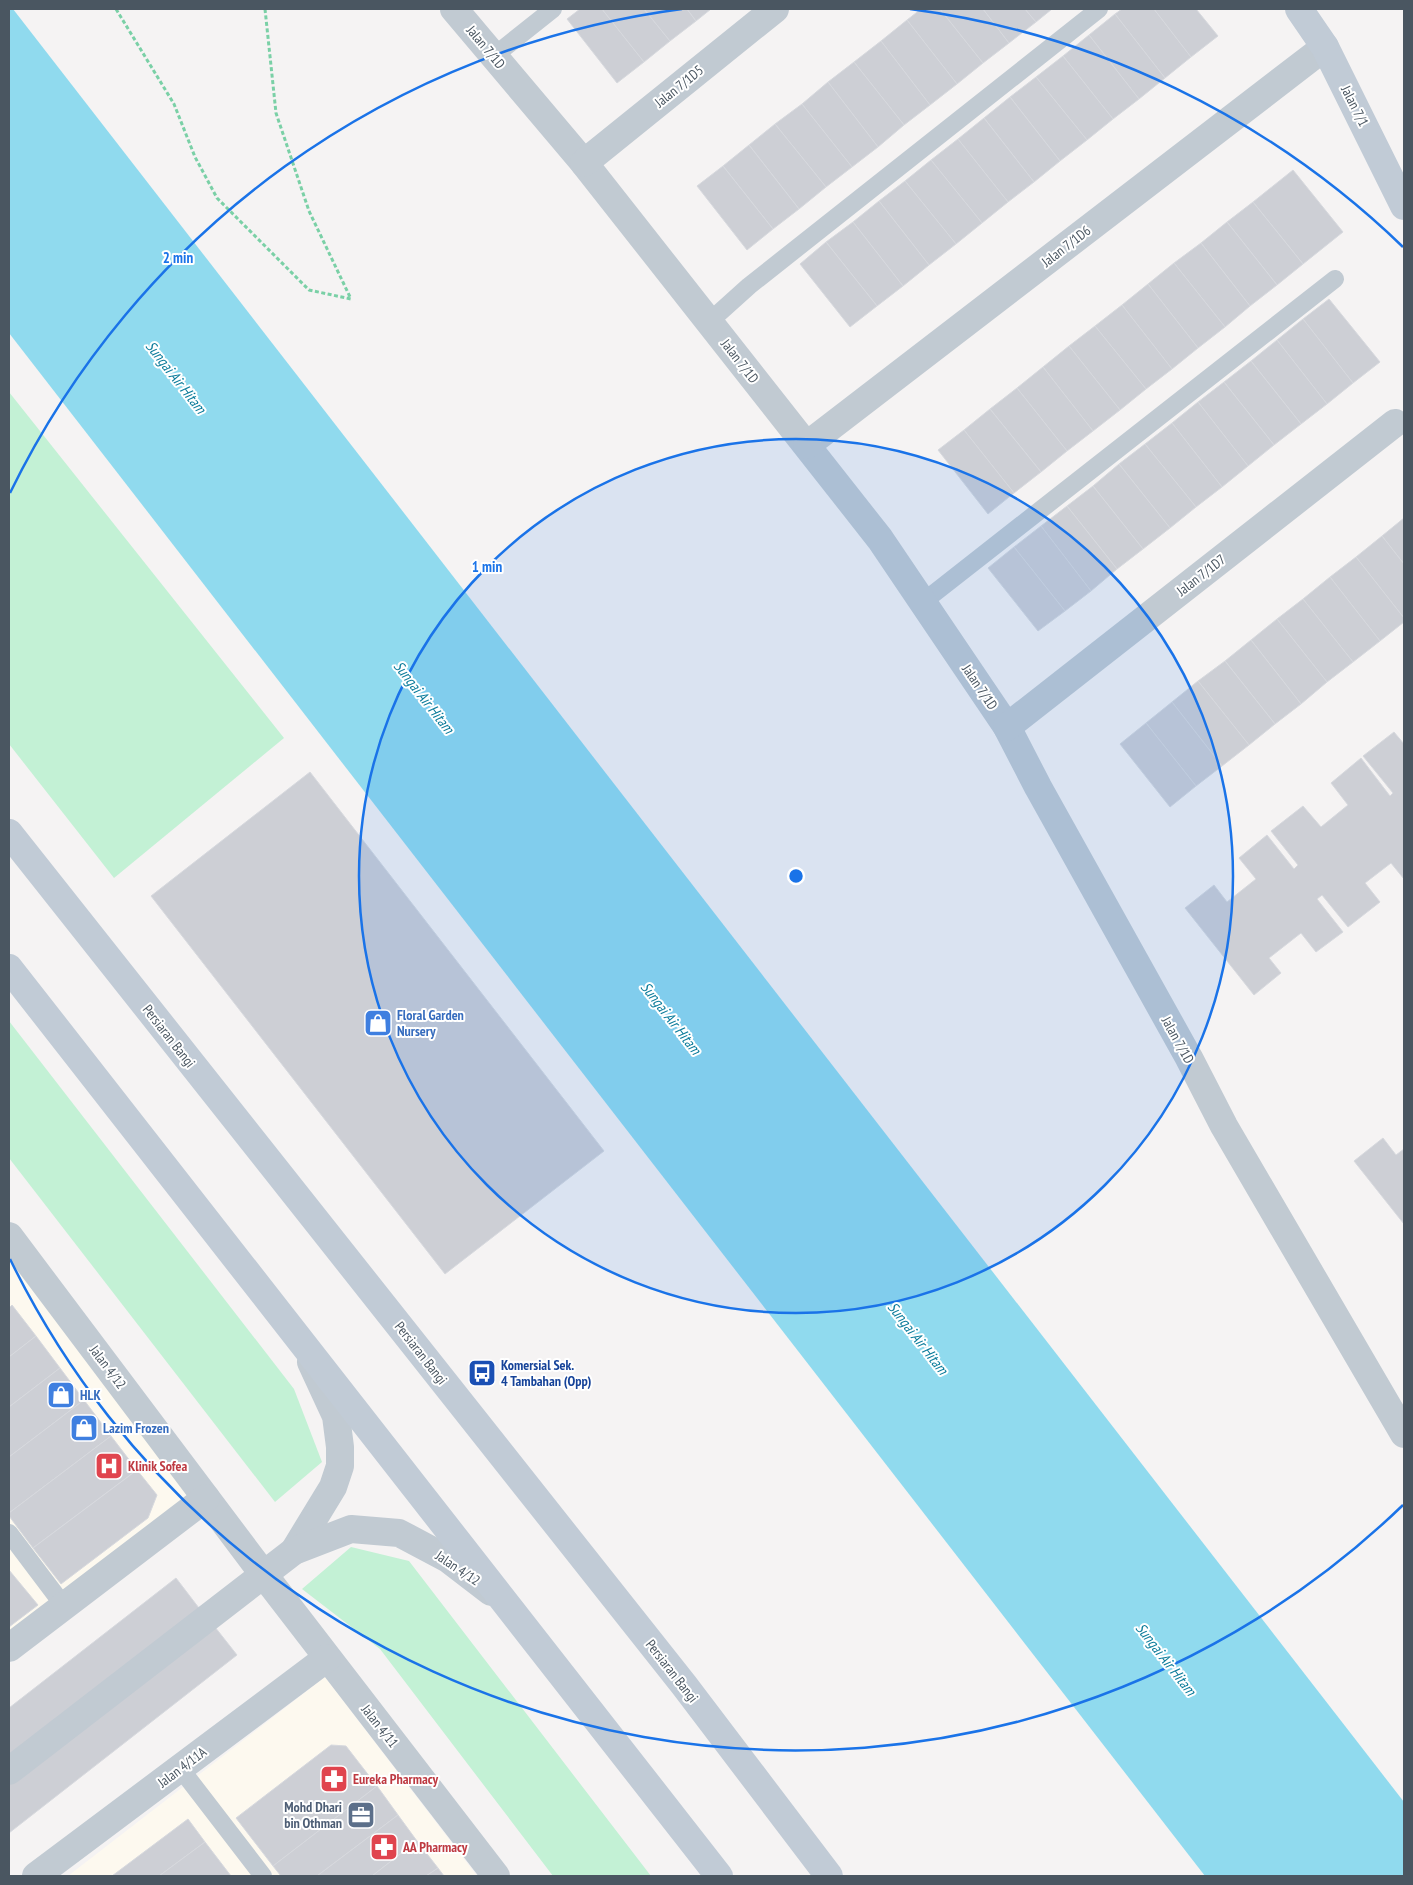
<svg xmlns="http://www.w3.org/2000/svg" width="1413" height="1885" font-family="'PT Sans Narrow',sans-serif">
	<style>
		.commercial { fill: #fdf9ef }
		.green { fill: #c3f1d5 }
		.water { fill: #90daee }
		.building { fill: #cdcfd5; stroke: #d7d9de }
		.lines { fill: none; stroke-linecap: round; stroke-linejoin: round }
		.path { stroke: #7ad0a6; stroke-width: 3; stroke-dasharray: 4 2.5; stroke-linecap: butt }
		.lane { stroke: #c1cad2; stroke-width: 18 }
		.street { stroke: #c1cad2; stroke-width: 28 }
		.secondary { stroke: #c1cbd6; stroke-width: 28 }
		.ring { fill: none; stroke: #1a73e8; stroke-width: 2.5 }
		.labels { text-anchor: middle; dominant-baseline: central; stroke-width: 4; stroke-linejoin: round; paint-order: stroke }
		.street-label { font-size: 14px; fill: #4a5661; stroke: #fff }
		.shop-label { font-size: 14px; font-weight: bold; fill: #366cbe; stroke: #fff; text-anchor: start }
		.transit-label { font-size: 14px; font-weight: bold; fill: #164399; stroke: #fff; text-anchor: start }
		.health-label { font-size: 14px; font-weight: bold; fill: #be3a42; stroke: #fff; text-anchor: start }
		.service-label { font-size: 14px; font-weight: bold; fill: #4e5e75; stroke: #fff; text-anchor: end }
		.water-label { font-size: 15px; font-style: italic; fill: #0c7c9b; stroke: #fff }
		.centre { fill: #1a73e8; stroke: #fff; stroke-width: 2.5 }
		.ring-label { font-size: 15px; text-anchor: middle; font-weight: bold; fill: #1a73e8; stroke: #fff; stroke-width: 4; stroke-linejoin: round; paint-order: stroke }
	</style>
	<rect width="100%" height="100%" fill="#f5f3f3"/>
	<!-- commercial -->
	<g class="commercial">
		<path d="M9,1256L189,1495L9,1633Z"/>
		<path d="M325,1677L477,1876H68Z"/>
	</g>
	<!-- green -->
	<g class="green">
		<path d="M9,392L284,738L114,878L9,744Z"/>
		<path d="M9,1021L294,1389L322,1462L275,1502L9,1158Z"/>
		<path d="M351,1547L409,1561L651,1876H553L380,1649L302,1589Z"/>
	</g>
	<!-- water -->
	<path class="water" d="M9,9H13L1404,1802V1876H1205L9,333Z"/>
	<!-- building -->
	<g class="building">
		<path d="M580,9H602L644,62L617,83L567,19Z"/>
		<path d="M602,9H644L670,41L644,62Z"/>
		<path d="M644,9H687L696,21L670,41Z"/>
		<path d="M687,9H711L696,21Z"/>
		<path d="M921,9H940L983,63L957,84L907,20Z"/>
		<path d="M940,9H983L1009,43L983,63Z"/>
		<path d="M983,9H1025L1036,22L1009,43Z"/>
		<path d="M1025,9H1052L1036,22Z"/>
		<path d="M1122,9H1154L1191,57L1165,78L1115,14Z"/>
		<path d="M1154,9H1196L1218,36L1191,57Z"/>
		<path d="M1115,14L1165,78L1139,99L1089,35Z"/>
		<path d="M907,20L957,84L930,105L881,41Z"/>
		<path d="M1089,35L1139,99L1113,119L1063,56Z"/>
		<path d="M881,41L930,105L904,125L854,62Z"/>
		<path d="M1063,56L1113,119L1087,140L1036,77Z"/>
		<path d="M854,62L904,125L878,147L828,82Z"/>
		<path d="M1036,77L1087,140L1060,161L1010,97Z"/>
		<path d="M828,82L878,147L852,167L802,104Z"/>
		<path d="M1010,97L1060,161L1034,182L984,118Z"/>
		<path d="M802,104L852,167L826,187L775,124Z"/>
		<path d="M984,118L1034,182L1008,202L958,139Z"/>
		<path d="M775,124L826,187L799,209L749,145Z"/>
		<path d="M958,139L1008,202L982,223L931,160Z"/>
		<path d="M749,145L799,209L773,229L723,166Z"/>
		<path d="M931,160L982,223L956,244L905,181Z"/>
		<path d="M723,166L773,229L747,250L697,186Z"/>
		<path d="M1293,170L1343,232L1303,264L1253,202Z"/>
		<path d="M905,181L956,244L929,265L879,201Z"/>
		<path d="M879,201L929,265L903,286L853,222Z"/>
		<path d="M1253,202L1303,264L1277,285L1227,222Z"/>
		<path d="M853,222L903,286L877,306L826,242Z"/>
		<path d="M1227,222L1277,285L1250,306L1201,243Z"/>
		<path d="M826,242L877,306L850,327L800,264Z"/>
		<path d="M1201,243L1250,306L1225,327L1174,263Z"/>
		<path d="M1174,263L1225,327L1198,348L1148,284Z"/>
		<path d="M1148,284L1198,348L1172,369L1122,305Z"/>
		<path d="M1329,299L1380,362L1353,383L1303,319Z"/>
		<path d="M1122,305L1172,369L1146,389L1095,326Z"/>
		<path d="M1303,319L1353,383L1327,404L1277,340Z"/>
		<path d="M1095,326L1146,389L1120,410L1069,346Z"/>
		<path d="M1277,340L1327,404L1301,424L1251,361Z"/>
		<path d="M1069,346L1120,410L1093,431L1043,367Z"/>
		<path d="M1251,361L1301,424L1274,445L1224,382Z"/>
		<path d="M1043,367L1093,431L1067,451L1017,388Z"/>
		<path d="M1224,382L1274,445L1248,466L1198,402Z"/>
		<path d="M1017,388L1067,451L1041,472L990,409Z"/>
		<path d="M1198,402L1248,466L1222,487L1172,423Z"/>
		<path d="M990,409L1041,472L1014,493L964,430Z"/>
		<path d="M1172,423L1222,487L1196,507L1145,444Z"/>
		<path d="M964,430L1014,493L988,514L938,450Z"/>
		<path d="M1145,444L1196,507L1170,528L1119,464Z"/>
		<path d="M1119,464L1170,528L1143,549L1093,486Z"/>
		<path d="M1093,486L1143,549L1117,569L1067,506Z"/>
		<path d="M1067,506L1117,569L1091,591L1041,526Z"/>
		<path d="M1404,518V564L1382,536Z"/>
		<path d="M1041,526L1091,591L1065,611L1014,547Z"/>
		<path d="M1382,536L1404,564V618L1356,557Z"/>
		<path d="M1014,547L1065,611L1038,631L988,568Z"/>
		<path d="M1356,557L1404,618V622L1380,641L1330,577Z"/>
		<path d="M1330,577L1380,641L1353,662L1303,599Z"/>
		<path d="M1303,599L1353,662L1327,682L1277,619Z"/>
		<path d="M1277,619L1327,682L1301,704L1251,640Z"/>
		<path d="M1251,640L1301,704L1275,724L1225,661Z"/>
		<path d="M1225,661L1275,724L1249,745L1198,681Z"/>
		<path d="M1198,681L1249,745L1222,766L1172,702Z"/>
		<path d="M1172,702L1222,766L1196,786L1146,723Z"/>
		<path d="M1146,723L1196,786L1170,807L1120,744Z"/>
		<path d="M1394,732L1404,744V879L1391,863L1365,883L1380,902L1348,927L1322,895L1317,899L1343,932L1316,952L1301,933L1269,958L1281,973L1254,995L1185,908L1214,885L1227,902L1256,879L1239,858L1267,835L1294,869L1298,865L1271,831L1303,806L1321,827L1348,805L1331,783L1361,758L1390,796L1393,793L1363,756Z"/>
		<path d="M310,772L604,1151L445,1274L151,896Z"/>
		<path d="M1383,1138L1396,1155L1404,1149V1224L1354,1161Z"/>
		<path d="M12,1305L36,1336L9,1357V1308Z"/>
		<path d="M36,1336L60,1368L9,1407V1357Z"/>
		<path d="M60,1368L84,1400L9,1457V1407Z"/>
		<path d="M84,1400L111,1436L9,1513V1457Z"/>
		<path d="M111,1436L137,1470L33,1548L9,1516V1513Z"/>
		<path d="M137,1470L157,1495L148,1518L61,1584L33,1548Z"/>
		<path d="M9,1570L38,1605L9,1627Z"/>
		<path d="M176,1578L202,1612L9,1762V1708Z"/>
		<path d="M211,1622L237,1655L9,1833V1779Z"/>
		<path d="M331,1745L346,1746L377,1786L273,1866L236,1818Z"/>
		<path d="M377,1786L398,1815L317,1876H281L273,1866Z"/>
		<path d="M398,1815L417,1841L372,1876H317Z"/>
		<path d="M188,1819L205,1842L159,1876H112Z"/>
		<path d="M417,1841L438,1868L426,1876H372Z"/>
		<path d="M205,1842L231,1876H159Z"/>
		<path d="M438,1868L444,1876H426Z"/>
	</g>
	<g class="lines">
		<!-- path -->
		<g class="path">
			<path d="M116,9L174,104L195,157L217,198L309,290L351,299"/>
			<path d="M265,9L276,113L309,211L351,299"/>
		</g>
		<!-- lane -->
		<g class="lane">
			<path d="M494,56L553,9"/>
			<path d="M709,322L749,286L1099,9"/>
			<path d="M923,602L1335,279"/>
			<path d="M9,1533L64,1606"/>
			<path d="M180,1768L263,1876"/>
		</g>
		<!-- street -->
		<g class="street">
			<path d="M454,9L584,163L880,539L1007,727L1038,787L1189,1058L1224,1126L1404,1434"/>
			<path d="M584,163L775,9"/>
			<path d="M807,445L1325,47"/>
			<path d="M1007,727L1395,423"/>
			<path d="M9,1236L264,1575L496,1876"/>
			<path d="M294,1551L333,1487L340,1466V1447L336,1416L311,1362"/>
			<path d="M9,1648L206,1498"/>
			<path d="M9,1771L294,1551L351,1529L399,1533L448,1559L491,1592"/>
			<path d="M36,1876L327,1658"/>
		</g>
		<!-- secondary -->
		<g class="secondary">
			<path d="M1299,9L1325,47L1404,206"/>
			<path d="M9,833L684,1685L829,1876"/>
			<path d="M9,968L719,1876"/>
		</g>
	</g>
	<!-- distance rings -->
	<circle cx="796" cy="876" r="437" fill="#1a73e8" fill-opacity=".12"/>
	<g class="ring">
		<circle cx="796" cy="876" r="437"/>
		<path d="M1403 1505A874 874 0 0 1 10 1259M10 493A874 874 0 0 1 682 9M910 9A874 874 0 0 1 1403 247"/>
	</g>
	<!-- icons -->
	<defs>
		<symbol id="shop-square" viewBox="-11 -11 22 22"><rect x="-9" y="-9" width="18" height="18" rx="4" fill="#3f7fe0" stroke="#fff"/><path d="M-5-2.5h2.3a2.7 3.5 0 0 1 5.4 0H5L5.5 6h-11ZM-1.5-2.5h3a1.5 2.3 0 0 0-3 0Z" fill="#fff"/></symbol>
		<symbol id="bus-square" viewBox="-11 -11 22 22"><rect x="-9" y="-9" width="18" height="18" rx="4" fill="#1a4fb4" stroke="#fff"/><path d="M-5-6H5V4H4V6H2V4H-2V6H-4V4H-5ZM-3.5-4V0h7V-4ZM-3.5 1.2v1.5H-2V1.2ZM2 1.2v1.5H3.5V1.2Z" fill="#fff"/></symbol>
		<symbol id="hospital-square" viewBox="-11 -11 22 22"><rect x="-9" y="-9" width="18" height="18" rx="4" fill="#e0444e" stroke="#fff"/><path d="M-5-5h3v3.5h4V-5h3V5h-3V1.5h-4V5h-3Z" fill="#fff"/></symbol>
		<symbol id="pharmacy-square" viewBox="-11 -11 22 22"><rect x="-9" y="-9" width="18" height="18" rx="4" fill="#e0444e" stroke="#fff"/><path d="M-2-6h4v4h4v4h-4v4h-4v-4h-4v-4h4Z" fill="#fff"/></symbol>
		<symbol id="office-square" viewBox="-11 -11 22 22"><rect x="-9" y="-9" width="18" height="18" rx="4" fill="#5c6f8a" stroke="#fff"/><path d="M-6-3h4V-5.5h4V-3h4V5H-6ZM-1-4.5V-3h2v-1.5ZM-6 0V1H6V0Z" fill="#fff"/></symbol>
	</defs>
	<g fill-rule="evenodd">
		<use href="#shop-square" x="362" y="1007" width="32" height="32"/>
		<use href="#bus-square" x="466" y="1357" width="32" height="32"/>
		<use href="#shop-square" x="45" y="1379" width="32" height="32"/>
		<use href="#shop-square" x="68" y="1412" width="32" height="32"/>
		<use href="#hospital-square" x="93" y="1450" width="32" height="32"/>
		<use href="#pharmacy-square" x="318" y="1763" width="32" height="32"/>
		<use href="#office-square" x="345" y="1799" width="32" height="32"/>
		<use href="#pharmacy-square" x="368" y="1831" width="32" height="32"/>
	</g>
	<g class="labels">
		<!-- street labels -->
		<g class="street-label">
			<text transform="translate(486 47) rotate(50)">Jalan 7/1D</text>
			<text transform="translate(679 86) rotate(-39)">Jalan 7/1D5</text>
			<text transform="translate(1355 106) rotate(63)">Jalan 7/1</text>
			<text transform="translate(1066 246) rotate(-38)">Jalan 7/1D6</text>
			<text transform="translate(740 361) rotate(52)">Jalan 7/1D</text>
			<text transform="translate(1201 575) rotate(-38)">Jalan 7/1D7</text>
			<text transform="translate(980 687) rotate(56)">Jalan 7/1D</text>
			<text transform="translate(169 1036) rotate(52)">Persiaran Bangi</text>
			<text transform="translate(1178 1040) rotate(61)">Jalan 7/1D</text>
			<text transform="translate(421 1353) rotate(52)">Persiaran Bangi</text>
			<text transform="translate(108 1367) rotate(53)">Jalan 4/12</text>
			<text transform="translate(458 1568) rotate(34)">Jalan 4/12</text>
			<text transform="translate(672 1671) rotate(52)">Persiaran Bangi</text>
			<text transform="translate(380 1726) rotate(52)">Jalan 4/11</text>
			<text transform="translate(182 1767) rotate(-37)">Jalan 4/11A</text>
		</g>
		<!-- shop labels -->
		<g class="shop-label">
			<text x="397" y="1015">Floral Garden<tspan x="397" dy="16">Nursery</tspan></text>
			<text x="80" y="1395">HLK</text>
			<text x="103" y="1428">Lazim Frozen</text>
		</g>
		<!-- transit labels -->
		<g class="transit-label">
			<text x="501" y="1365">Komersial Sek.<tspan x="501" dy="16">4 Tambahan (Opp)</tspan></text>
		</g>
		<!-- health labels -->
		<g class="health-label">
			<text x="128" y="1466">Klinik Sofea</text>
			<text x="353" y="1779">Eureka Pharmacy</text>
			<text x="403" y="1847">AA Pharmacy</text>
		</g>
		<!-- service labels -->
		<g class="service-label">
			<text x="342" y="1807">Mohd Dhari<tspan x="342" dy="16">bin Othman</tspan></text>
		</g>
		<!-- water labels -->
		<g class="water-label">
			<text transform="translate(176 377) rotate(52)">Sungai Air Hitam</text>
			<text transform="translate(424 697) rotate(52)">Sungai Air Hitam</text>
			<text transform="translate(671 1018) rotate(52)">Sungai Air Hitam</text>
			<text transform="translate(918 1338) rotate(52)">Sungai Air Hitam</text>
			<text transform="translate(1166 1659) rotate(52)">Sungai Air Hitam</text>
		</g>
	</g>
	<circle cx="796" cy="876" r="8" class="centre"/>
	<g class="ring-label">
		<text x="178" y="263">2 min</text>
		<text x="487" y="572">1 min</text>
	</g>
	<!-- border -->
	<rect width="1413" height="1885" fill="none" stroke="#4a5661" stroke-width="20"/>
</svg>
